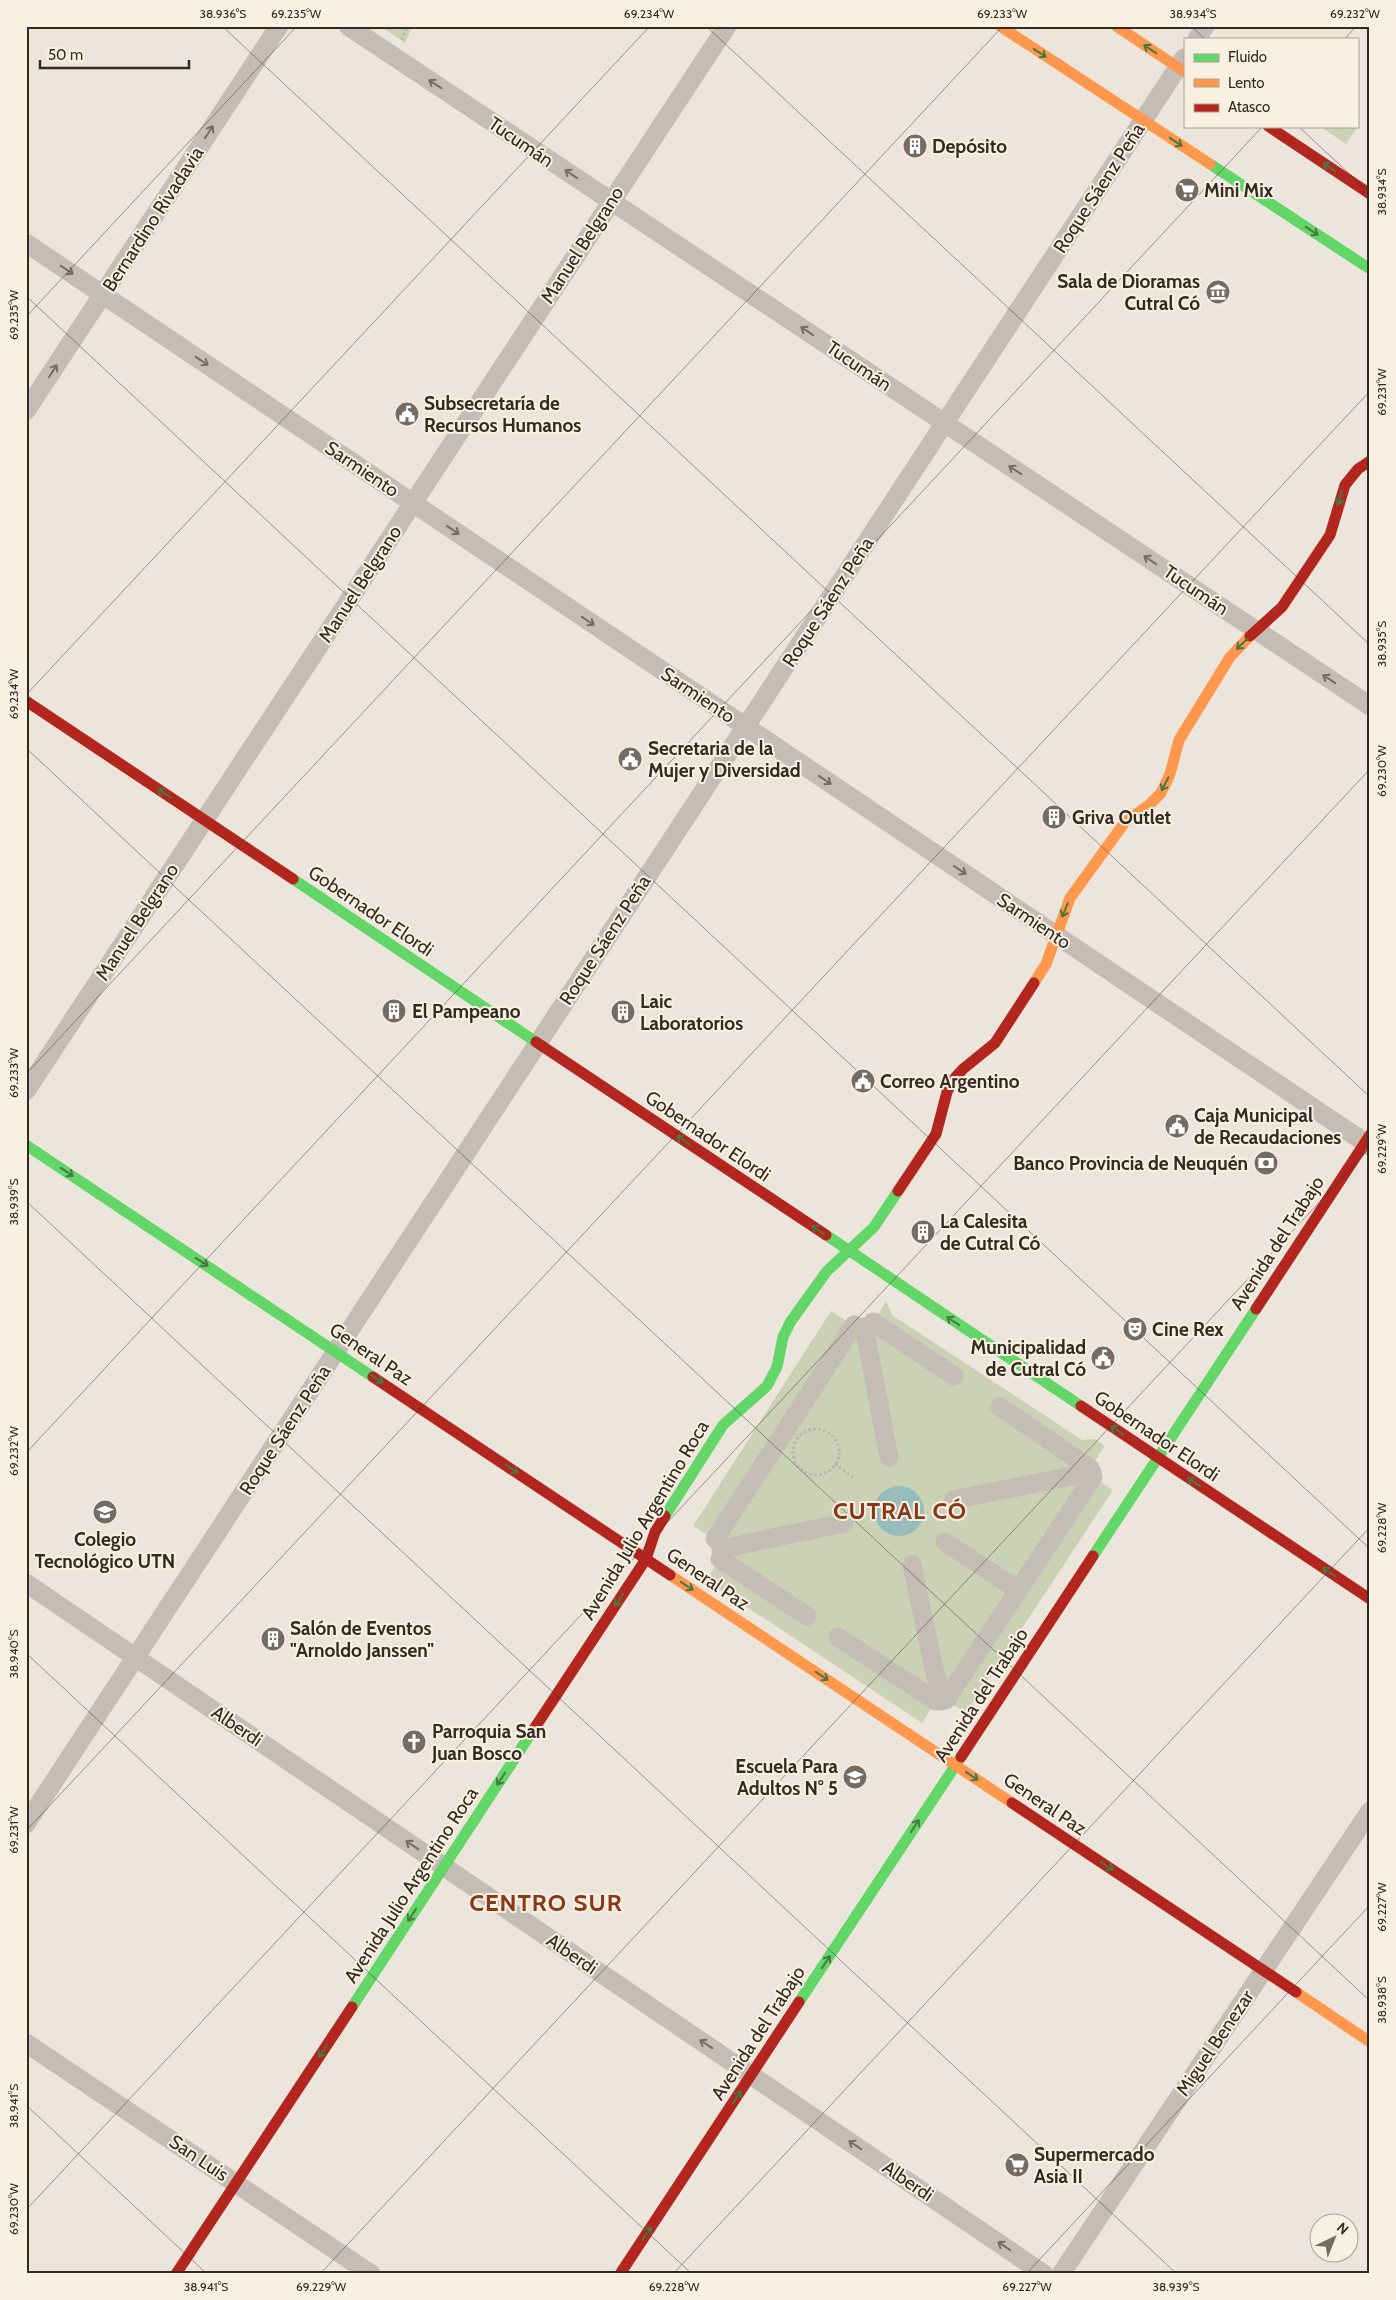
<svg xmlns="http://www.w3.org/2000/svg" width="1396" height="2300" font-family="Cabin,sans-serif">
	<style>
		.green { fill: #cbd1b4 }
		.water { fill: #97bcbd }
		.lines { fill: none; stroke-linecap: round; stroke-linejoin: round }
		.path { stroke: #bcb5ae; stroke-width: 3; stroke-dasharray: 2.5 2.5; stroke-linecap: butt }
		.street { stroke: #c4bdb5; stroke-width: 19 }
		.fast { stroke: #63d668; stroke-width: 11 }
		.slow { stroke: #ff974d; stroke-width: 11 }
		.jam { stroke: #b3261e; stroke-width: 11 }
		.oneway { stroke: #497743 }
		.oneway2 { stroke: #756c65 }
		.ticks { fill: none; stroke: #342a24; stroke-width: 1; stroke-opacity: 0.45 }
		.labels { text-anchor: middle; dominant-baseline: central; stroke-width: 4; stroke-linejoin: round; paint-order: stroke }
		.street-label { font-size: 19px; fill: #342a24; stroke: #faf0e1 }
		.poi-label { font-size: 19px; font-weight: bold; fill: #342a24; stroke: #faf0e1; text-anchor: start }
		.district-label { font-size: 24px; font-weight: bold; letter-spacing: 1px; fill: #873919; stroke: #faf0e1 }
		.neatline { fill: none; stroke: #342a24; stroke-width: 2 }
		.ticks-label { font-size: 12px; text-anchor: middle; fill: #342a24 }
	</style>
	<rect width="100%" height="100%" fill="#ece5db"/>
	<!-- green -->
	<g class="green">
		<path d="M380,26H412L405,43Z"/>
		<path d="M1357,122L1359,124L1346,144L1321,127L1357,126Z"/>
		<path d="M886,1301L892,1315L1082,1440L1095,1439L1105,1446L1090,1468L1093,1477L1113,1490L966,1713L946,1700L936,1701L922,1723L706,1580L723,1555L718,1542L693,1526L831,1311L857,1328L871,1326Z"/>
	</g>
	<!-- water -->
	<circle class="water" cx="899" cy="1511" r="25"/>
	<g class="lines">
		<!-- path -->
		<g class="path">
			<path d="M402,40L407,26"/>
			<circle cx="816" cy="1452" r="23"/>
			<path d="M835,1464L854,1478"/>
			<path d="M894,1486L906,1535"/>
			<path d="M874,1514L924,1507"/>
		</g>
		<!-- street -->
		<g class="street">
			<path d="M348,26L1370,706"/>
			<path d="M1197,39L1205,26"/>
			<path d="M26,243L1370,1146"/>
			<path d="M26,411L279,26"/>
			<path d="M26,1091L727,26"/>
			<path d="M873,1322L954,1376"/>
			<path d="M864,1327L889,1457"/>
			<path d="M1000,1407L1090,1468"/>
			<path d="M953,1500L1092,1472"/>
			<path d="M715,1539L854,1325"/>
			<path d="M945,1542L1018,1590"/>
			<path d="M721,1549L844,1523"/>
			<path d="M720,1559L807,1616"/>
			<path d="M912,1565L941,1701"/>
			<path d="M26,1583L1044,2274"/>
			<path d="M838,1637L936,1701"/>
			<path d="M946,1700L1093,1477"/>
			<path d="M26,1824L1184,58"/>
			<path d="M26,2043L371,2274"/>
			<path d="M1061,2274L1370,1811"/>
		</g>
		<!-- fast -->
		<g class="fast">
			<path d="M1210,164L1370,269"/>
			<path d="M293,879L536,1042"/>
			<path d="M26,1145L373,1377"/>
			<path d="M826,1235L1081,1406"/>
			<path d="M665,1516L723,1425L767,1386L777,1367L783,1337L791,1321L827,1271L874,1227L898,1191"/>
			<path d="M1093,1556L1256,1309"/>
			<path d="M799,2002L961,1757"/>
			<path d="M352,2007L532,1732"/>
		</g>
		<!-- slow -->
		<g class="slow">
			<path d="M1000,26L1210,164"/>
			<path d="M1116,26L1185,72"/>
			<path d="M1034,983L1046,964L1070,898L1125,822L1149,805L1161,793L1170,774L1179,740L1230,657L1250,636"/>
			<path d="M670,1575L1012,1803"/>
			<path d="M1296,1992L1370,2042"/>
		</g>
		<!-- jam -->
		<g class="jam">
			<path d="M1268,126L1370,194"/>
			<path d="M1250,636L1282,607L1330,535L1345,485L1358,469L1370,461"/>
			<path d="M26,701L293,879"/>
			<path d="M536,1042L826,1235"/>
			<path d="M898,1191L936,1134L947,1092L954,1079L963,1069L995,1043L1034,983"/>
			<path d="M1256,1309L1370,1135"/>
			<path d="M373,1377L670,1575"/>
			<path d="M1081,1406L1370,1599"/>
			<path d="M532,1732L646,1559L655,1532L665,1516"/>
			<path d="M961,1757L1093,1556"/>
			<path d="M1012,1803L1296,1992"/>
			<path d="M176,2274L352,2007"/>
			<path d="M620,2274L799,2002"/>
		</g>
	</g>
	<!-- one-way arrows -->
	<defs><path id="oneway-shaft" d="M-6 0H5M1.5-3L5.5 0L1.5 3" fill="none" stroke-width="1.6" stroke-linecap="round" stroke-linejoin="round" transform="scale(1.25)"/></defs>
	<g class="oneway">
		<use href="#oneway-shaft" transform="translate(1150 49) rotate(-147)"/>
		<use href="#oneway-shaft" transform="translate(1040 53) rotate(33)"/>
		<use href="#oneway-shaft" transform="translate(1176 142) rotate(33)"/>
		<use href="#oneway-shaft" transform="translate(1329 167) rotate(-147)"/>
		<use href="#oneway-shaft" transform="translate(1312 231) rotate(33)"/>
		<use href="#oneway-shaft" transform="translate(1340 498) rotate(107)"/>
		<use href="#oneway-shaft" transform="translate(1242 644) rotate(136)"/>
		<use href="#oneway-shaft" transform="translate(1165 784) rotate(117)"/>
		<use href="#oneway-shaft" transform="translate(164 793) rotate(-146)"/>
		<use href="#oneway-shaft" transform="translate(1065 910) rotate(113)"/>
		<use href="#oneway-shaft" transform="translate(683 1140) rotate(-146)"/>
		<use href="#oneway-shaft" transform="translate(67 1172) rotate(34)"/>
		<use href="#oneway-shaft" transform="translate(818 1230) rotate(-146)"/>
		<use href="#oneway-shaft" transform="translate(202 1262) rotate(34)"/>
		<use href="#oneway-shaft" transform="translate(953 1321) rotate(-146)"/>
		<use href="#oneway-shaft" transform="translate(377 1379) rotate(34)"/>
		<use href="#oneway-shaft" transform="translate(1117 1430) rotate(-146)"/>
		<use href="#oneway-shaft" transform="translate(512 1469) rotate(34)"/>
		<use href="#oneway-shaft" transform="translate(1194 1482) rotate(-146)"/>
		<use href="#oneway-shaft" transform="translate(1329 1572) rotate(-146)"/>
		<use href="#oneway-shaft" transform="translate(687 1586) rotate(34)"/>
		<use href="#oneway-shaft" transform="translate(619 1600) rotate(123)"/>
		<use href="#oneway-shaft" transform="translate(822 1676) rotate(34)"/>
		<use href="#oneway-shaft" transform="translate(972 1776) rotate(34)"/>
		<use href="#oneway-shaft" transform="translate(501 1779) rotate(123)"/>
		<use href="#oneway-shaft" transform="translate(915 1826) rotate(-57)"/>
		<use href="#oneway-shaft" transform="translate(1107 1866) rotate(34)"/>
		<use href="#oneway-shaft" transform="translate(412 1915) rotate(123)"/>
		<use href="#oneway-shaft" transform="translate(826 1962) rotate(-57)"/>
		<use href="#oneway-shaft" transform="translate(323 2051) rotate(123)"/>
		<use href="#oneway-shaft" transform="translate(737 2097) rotate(-57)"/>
		<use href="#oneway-shaft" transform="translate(647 2233) rotate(-57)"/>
	</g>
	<g class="oneway2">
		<use href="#oneway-shaft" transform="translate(435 84) rotate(-146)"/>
		<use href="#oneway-shaft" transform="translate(209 132) rotate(-57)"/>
		<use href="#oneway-shaft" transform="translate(571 174) rotate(-146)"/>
		<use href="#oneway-shaft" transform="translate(67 270) rotate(34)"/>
		<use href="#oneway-shaft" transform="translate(807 331) rotate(-146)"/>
		<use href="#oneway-shaft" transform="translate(202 361) rotate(34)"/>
		<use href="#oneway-shaft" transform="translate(53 371) rotate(-57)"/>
		<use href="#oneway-shaft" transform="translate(1015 470) rotate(-146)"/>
		<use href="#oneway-shaft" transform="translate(453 530) rotate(34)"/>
		<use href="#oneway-shaft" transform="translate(1150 560) rotate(-146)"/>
		<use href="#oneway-shaft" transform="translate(588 621) rotate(34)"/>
		<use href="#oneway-shaft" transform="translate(1329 679) rotate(-146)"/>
		<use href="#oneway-shaft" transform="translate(825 780) rotate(34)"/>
		<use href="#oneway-shaft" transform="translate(960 870) rotate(34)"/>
		<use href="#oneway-shaft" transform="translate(412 1845) rotate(-146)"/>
		<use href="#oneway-shaft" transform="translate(706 2044) rotate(-146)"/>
		<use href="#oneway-shaft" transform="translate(855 2145) rotate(-146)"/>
		<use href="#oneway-shaft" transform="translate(1004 2246) rotate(-146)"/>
	</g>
	<!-- ticks -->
	<path class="ticks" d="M222,26L1370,1097M706,26L1370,645M1191,26L1205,39M1345,39L1356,26M1298,126L1370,193M26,296L1370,1549M26,317L297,26M26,695L650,26M26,748L1370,2001M26,1074L1003,26M26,1201L1177,2274M26,1453L1263,126M26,1653L692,2274M26,1831L1370,391M26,2105L207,2274M26,2210L1370,769M320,2274L1370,1148M673,2274L1370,1527M1026,2274L1370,1905"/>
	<!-- icons -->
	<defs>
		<symbol id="building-disc" viewBox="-11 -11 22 22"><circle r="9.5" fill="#746b64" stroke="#faf0e1"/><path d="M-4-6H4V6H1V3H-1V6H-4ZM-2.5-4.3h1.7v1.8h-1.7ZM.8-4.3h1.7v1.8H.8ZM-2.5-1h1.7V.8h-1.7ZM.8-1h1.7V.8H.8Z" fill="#fff"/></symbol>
		<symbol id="supermarket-disc" viewBox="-11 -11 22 22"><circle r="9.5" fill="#746b64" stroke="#faf0e1"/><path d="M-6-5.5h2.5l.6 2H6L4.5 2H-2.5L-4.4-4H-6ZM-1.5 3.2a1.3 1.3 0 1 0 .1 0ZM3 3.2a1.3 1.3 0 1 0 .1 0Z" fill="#fff"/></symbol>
		<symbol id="museum-disc" viewBox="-11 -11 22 22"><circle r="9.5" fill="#746b64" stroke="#faf0e1"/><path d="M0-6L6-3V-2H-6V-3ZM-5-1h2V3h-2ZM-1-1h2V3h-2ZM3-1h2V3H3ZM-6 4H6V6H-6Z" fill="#fff"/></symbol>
		<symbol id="civic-disc" viewBox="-11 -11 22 22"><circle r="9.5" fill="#746b64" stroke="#faf0e1"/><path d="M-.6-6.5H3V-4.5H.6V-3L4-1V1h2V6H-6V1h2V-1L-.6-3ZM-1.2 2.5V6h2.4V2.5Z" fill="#fff"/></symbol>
		<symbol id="bank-disc" viewBox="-11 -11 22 22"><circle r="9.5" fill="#746b64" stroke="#faf0e1"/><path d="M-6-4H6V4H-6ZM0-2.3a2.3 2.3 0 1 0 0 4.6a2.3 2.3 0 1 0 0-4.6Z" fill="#fff"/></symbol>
		<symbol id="theatre-disc" viewBox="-11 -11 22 22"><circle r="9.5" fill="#746b64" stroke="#faf0e1"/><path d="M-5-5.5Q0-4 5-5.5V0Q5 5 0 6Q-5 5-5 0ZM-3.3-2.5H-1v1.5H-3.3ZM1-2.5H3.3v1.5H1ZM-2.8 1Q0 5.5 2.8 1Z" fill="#fff"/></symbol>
		<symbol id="school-disc" viewBox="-11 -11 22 22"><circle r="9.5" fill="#746b64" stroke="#faf0e1"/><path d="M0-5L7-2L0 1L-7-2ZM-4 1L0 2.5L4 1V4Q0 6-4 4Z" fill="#fff"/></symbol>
		<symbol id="church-disc" viewBox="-11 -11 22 22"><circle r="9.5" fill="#746b64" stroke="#faf0e1"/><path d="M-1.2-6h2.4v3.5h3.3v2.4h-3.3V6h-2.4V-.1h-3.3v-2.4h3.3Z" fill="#fff"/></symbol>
	</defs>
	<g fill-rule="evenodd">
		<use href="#building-disc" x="901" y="132" width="28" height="28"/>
		<use href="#supermarket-disc" x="1173" y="176" width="28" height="28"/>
		<use href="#museum-disc" x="1204" y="278" width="28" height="28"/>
		<use href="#civic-disc" x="393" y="400" width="28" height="28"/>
		<use href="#civic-disc" x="616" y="745" width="28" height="28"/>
		<use href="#building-disc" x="1040" y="803" width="28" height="28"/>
		<use href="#building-disc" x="380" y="997" width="28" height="28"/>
		<use href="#building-disc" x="609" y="998" width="28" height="28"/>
		<use href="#civic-disc" x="849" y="1067" width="28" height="28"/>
		<use href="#civic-disc" x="1163" y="1112" width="28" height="28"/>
		<use href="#bank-disc" x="1252" y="1149" width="28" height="28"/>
		<use href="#building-disc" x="909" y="1218" width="28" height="28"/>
		<use href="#theatre-disc" x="1121" y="1315" width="28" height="28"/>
		<use href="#civic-disc" x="1089" y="1344" width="28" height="28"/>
		<use href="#school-disc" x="91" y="1498" width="28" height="28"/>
		<use href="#building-disc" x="259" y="1625" width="28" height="28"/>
		<use href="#church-disc" x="400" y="1728" width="28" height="28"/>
		<use href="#school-disc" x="841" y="1763" width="28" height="28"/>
		<use href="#supermarket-disc" x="1003" y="2151" width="28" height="28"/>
	</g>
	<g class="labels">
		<!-- street labels -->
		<g class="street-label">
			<text transform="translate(521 142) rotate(34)">Tucumán</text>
			<text transform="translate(1099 188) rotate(-57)">Roque Sáenz Peña</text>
			<text transform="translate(153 219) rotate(-57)">Bernardino Rivadavia</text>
			<text transform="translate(582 245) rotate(-57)">Manuel Belgrano</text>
			<text transform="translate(859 366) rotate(34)">Tucumán</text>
			<text transform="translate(362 469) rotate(34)">Sarmiento</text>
			<text transform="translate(360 584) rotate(-57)">Manuel Belgrano</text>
			<text transform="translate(1196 590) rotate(34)">Tucumán</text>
			<text transform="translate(828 602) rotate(-57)">Roque Sáenz Peña</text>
			<text transform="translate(698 695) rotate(34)">Sarmiento</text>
			<text transform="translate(371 911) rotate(34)">Gobernador Elordi</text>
			<text transform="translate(1034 921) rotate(34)">Sarmiento</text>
			<text transform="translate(137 922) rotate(-57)">Manuel Belgrano</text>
			<text transform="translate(605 940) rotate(-57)">Roque Sáenz Peña</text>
			<text transform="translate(708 1136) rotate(34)">Gobernador Elordi</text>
			<text transform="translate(1277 1243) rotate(-57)">Avenida del Trabajo</text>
			<text transform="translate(371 1354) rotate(34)">General Paz</text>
			<text transform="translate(285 1430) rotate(-57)">Roque Sáenz Peña</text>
			<text transform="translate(1157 1436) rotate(34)">Gobernador Elordi</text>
			<text transform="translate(645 1520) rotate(-59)">Avenida Julio Argentino Roca</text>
			<text transform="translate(708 1579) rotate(34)">General Paz</text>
			<text transform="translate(981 1695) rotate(-57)">Avenida del Trabajo</text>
			<text transform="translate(237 1726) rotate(34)">Alberdi</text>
			<text transform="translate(1045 1804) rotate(34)">General Paz</text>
			<text transform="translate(411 1885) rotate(-57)">Avenida Julio Argentino Roca</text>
			<text transform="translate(572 1954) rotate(34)">Alberdi</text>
			<text transform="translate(758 2033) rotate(-57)">Avenida del Trabajo</text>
			<text transform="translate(1215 2043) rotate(-56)">Miguel Benezar</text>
			<text transform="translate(199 2158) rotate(34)">San Luis</text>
			<text transform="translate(908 2181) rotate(34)">Alberdi</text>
		</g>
		<!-- poi labels -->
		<g class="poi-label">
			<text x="932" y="146">Depósito</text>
			<text x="1204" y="190">Mini Mix</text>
			<text x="1200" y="281" text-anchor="end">Sala de Dioramas<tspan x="1200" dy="22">Cutral Có</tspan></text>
			<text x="424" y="403">Subsecretaría de<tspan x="424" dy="22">Recursos Humanos</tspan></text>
			<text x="648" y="748">Secretaria de la<tspan x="648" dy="22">Mujer y Diversidad</tspan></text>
			<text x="1072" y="817">Griva Outlet</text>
			<text x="640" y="1001">Laic<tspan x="640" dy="22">Laboratorios</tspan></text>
			<text x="412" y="1011">El Pampeano</text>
			<text x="880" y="1081">Correo Argentino</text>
			<text x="1194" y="1115">Caja Municipal<tspan x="1194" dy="22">de Recaudaciones</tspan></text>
			<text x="1248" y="1163" text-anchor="end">Banco Provincia de Neuquén</text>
			<text x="940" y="1221">La Calesita<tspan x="940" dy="22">de Cutral Có</tspan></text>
			<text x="1152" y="1329">Cine Rex</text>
			<text x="1086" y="1347" text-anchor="end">Municipalidad<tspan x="1086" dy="22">de Cutral Có</tspan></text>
			<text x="105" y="1539" text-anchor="middle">Colegio<tspan x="105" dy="22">Tecnológico UTN</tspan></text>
			<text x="290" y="1628">Salón de Eventos<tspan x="290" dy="22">"Arnoldo Janssen"</tspan></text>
			<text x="432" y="1731">Parroquia San<tspan x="432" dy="22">Juan Bosco</tspan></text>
			<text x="838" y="1766" text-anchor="end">Escuela Para<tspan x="838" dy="22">Adultos N° 5</tspan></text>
			<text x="1034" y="2154">Supermercado<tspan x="1034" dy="22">Asia II</tspan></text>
		</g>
		<!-- district labels -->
		<g class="district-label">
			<text x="900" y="1510">CUTRAL CÓ</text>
			<text x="546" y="1902">CENTRO SUR</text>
		</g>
	</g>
	<!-- border -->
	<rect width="1396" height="2300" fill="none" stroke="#faf0e1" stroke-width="55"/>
	<!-- legend -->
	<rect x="1184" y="38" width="175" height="90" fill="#faf0e1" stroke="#aba195"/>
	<rect x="1194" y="54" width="25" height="8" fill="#63d668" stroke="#aba195"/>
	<text x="1228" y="62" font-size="15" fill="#342a24">Fluido</text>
	<rect x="1194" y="79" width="25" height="8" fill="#ff974d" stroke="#aba195"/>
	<text x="1228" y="88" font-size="15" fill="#342a24">Lento</text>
	<rect x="1194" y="104" width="25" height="8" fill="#b3261e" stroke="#aba195"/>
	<text x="1228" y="112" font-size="15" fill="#342a24">Atasco</text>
	<!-- north arrow -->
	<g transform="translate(1334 2238) rotate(43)"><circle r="24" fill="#faf0e1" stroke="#aba195"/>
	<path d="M0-4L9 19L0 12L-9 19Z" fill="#746b64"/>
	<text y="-8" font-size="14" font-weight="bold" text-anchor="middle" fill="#342a24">N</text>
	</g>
	<!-- scale -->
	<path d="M40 60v8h149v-8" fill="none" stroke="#342a24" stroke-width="2.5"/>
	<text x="48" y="60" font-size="15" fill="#342a24" stroke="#faf0e1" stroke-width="4" paint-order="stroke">50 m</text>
	<rect x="28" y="28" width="1340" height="2244" class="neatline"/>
	<g class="ticks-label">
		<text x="223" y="18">38.936°S</text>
		<text x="296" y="18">69.235°W</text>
		<text x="649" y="18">69.234°W</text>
		<text x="1002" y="18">69.233°W</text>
		<text x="1193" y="18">38.934°S</text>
		<text x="1355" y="18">69.232°W</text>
		<text transform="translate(1382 192) rotate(-90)" y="4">38.934°S</text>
		<text transform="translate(14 315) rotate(-90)" y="4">69.235°W</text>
		<text transform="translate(1382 392) rotate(-90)" y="4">69.231°W</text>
		<text transform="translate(1382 644) rotate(-90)" y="4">38.935°S</text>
		<text transform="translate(14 694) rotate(-90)" y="4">69.234°W</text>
		<text transform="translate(1382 771) rotate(-90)" y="4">69.230°W</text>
		<text transform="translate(14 1073) rotate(-90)" y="4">69.233°W</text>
		<text transform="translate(1382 1149) rotate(-90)" y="4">69.229°W</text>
		<text transform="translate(14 1202) rotate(-90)" y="4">38.939°S</text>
		<text transform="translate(14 1451) rotate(-90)" y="4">69.232°W</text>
		<text transform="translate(1382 1528) rotate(-90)" y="4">69.228°W</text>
		<text transform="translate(14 1654) rotate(-90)" y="4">38.940°S</text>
		<text transform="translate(14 1830) rotate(-90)" y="4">69.231°W</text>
		<text transform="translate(1382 1907) rotate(-90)" y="4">69.227°W</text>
		<text transform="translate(1382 2000) rotate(-90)" y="4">38.938°S</text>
		<text transform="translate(14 2106) rotate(-90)" y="4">38.941°S</text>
		<text transform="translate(14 2209) rotate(-90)" y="4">69.230°W</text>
		<text x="206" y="2291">38.941°S</text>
		<text x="321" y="2291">69.229°W</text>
		<text x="674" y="2291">69.228°W</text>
		<text x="1027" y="2291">69.227°W</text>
		<text x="1176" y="2291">38.939°S</text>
	</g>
</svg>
